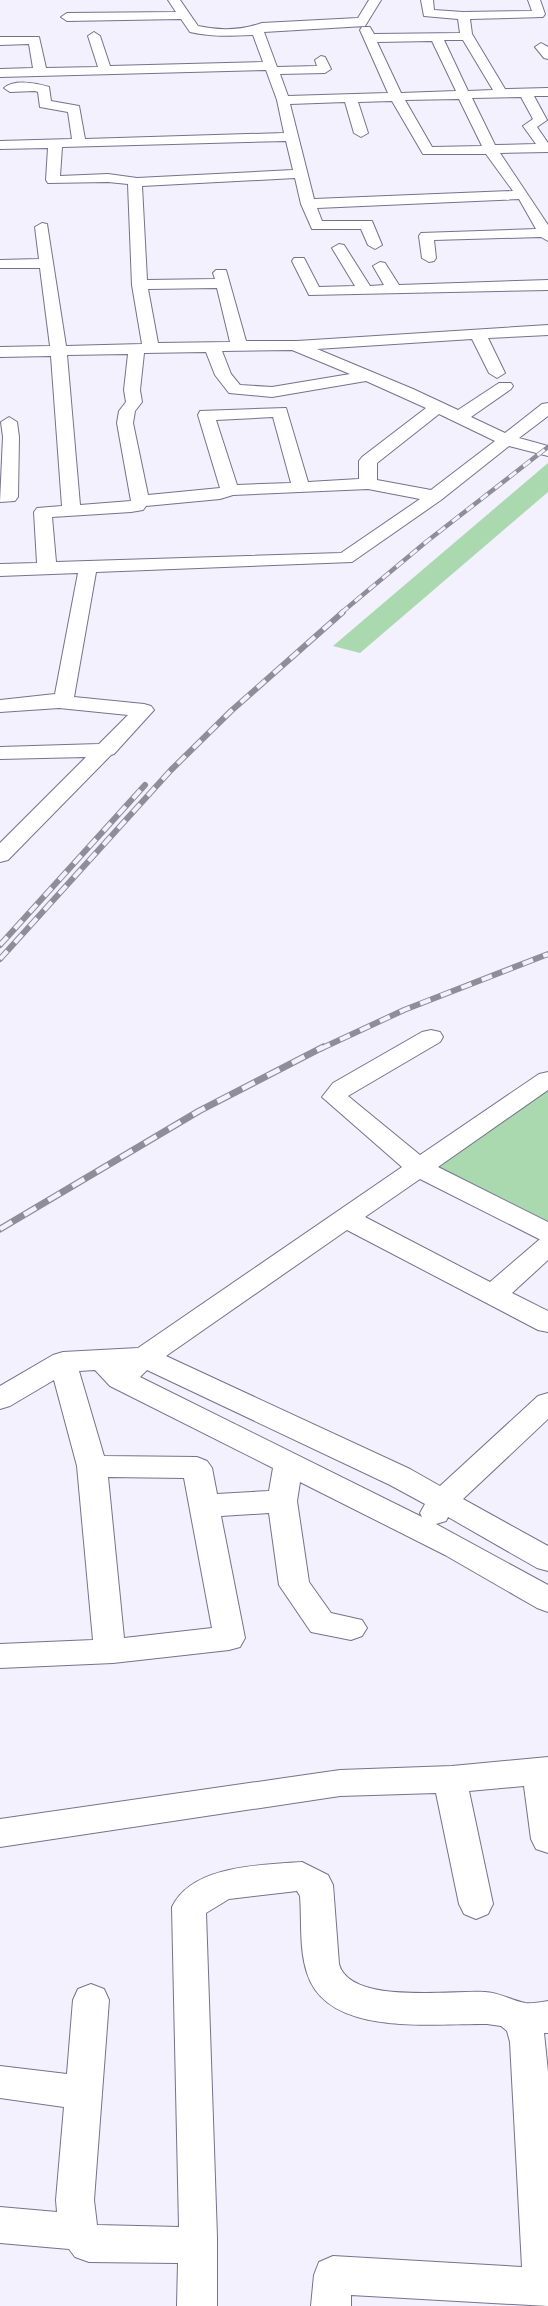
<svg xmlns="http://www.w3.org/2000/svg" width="548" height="2306" font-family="'Sofia Sans Condensed',sans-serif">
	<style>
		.green { fill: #aad8af }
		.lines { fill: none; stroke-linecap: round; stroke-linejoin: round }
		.minor-casing { stroke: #76728c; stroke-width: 2 }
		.minor { fill: #fff; fill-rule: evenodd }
		.rail-far2-casing { stroke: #8e8d99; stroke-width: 4.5 }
		.rail-far1-casing { stroke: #8e8d99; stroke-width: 6 }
		.rail-casing { stroke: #8e8d99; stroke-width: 7 }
		.rail-far2 { stroke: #f2f1fd; stroke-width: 3; stroke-dasharray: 9; stroke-linecap: butt }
		.rail-far1 { stroke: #f2f1fd; stroke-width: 4; stroke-dasharray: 11; stroke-linecap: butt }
		.rail { stroke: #f2f1fd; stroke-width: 4.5; stroke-dasharray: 14; stroke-linecap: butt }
	</style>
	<rect width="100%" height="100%" fill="#f2f1fd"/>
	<!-- green -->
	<g class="green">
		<path d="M548,463V492L360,653L333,646Z"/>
		<path d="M548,1087V1227L431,1167Z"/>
	</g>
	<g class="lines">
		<defs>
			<g id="minor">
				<path d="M168,0H180L198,26C220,31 242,30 262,23L358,18L369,0H381L365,26L264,32L277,67L317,66L315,60L321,56L325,57L331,69L325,73L280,74L288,96L388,93L360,30L362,27H370L374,34L460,33L458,19L424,16L421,0H433L434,10L463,12L532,11L528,0H540L545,14L543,17L470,19L472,34L505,89L548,88V96H534L547,120L537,127L548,143V152L500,153L548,225V241L541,237L434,240L436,258L434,261L429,262L422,258L419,236L421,233L536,229L519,199L317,208L322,221H372L382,245L375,249L368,245L361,229H312L301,204L295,178L142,186L147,280L215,279L213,273L216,270H226L246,341H297L548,325V335L488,338L505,373L497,378L489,373L472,339L317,349L413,389L458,410L499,383H511L513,386L511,389L471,417L505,433L542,404L548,403V416L519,438L548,446V456L509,446L441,500L352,562L96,572L74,697L144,704L151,706L154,710L114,754L111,755L8,860L0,862V843L86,757L0,759V747L99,744L128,715L59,708L0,712V700L55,694L78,573L0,576V564L37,563L34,512L37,508L62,506L51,356L0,357V347L50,346L40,268H0V260L39,259L35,227L42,223L47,224L66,346L142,344L132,285L128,184L108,182L48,183L46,180L48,148L0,149V141L72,139L68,112L40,107L38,92L35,91L10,92L4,88C14,79 36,83 49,87L51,101L79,106L85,139L284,133L277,100L266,70L0,77V69L33,68L29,44L0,45V37H39L46,68L98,67L88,36L94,32L100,36L110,66L263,62L253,35C231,36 211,37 190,32L181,19L67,21L61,17L67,13L176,12ZM444,40H463L493,90L468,91ZM432,41L456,91L401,93L377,42ZM521,97L533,119L523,126L536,144L495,145L472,98ZM459,99L482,146L432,147L405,100ZM392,101L423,154H486L513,191L314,199L290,104L345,102L354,133L361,137L368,133L358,102ZM286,141L293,170L137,178L108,174L60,176L62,147ZM217,288L230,342L158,343L148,289ZM292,350L350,374L272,387L240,385L231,374L222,351ZM206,352L215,375L229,393L272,397L366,381L426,408L362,457L359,461V479L308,482L286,408L200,411L198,415L220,488L148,495L133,423L135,411L142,402L140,390L144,353ZM128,354L124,390L126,402L119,411L117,423L131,501L80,505L67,355ZM439,414L495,441L431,490L377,480V463ZM273,417L291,483L237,485L216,420ZM368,489L420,499L341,553L56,562L52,517L131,512L143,510L146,506L220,499L233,495Z"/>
				<path d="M541,43L548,47V59L544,58L535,47Z"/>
				<path d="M339,244L344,245L370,286L384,285L373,266L380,262L385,263L399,285L548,280V290L309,295L292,261L294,258H304L319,287L355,286L332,248Z"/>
				<path d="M9,417L17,422L19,437L18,497L15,501L0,502L3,437L1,422Z"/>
				<path d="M431,1030L440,1032L443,1037L440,1042L348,1096L420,1155L539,1074L548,1072V1090L438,1167L548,1222V1260L512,1293L548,1311V1332L538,1330L347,1230L166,1356L410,1469L440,1486L538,1396L548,1393V1419L463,1499L548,1546V1571L537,1568L448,1517L446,1521L436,1524L548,1585V1612L537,1608L445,1555L300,1482L297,1501L309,1582L331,1613L362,1620L367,1628L362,1636L351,1640L311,1632L279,1585L269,1513L221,1516L245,1638L240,1647L229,1650L113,1663L0,1668V1644L93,1640L77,1466L54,1380L10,1406L0,1409V1386L53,1355L63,1352L138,1348L402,1167L322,1097L333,1083L422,1032ZM420,1179L539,1239H540L490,1282L365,1217ZM95,1370L110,1386L273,1468L269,1491L217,1494L212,1468L207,1461L197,1457L104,1456L79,1371ZM147,1370L390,1485L425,1504L420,1513L422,1517L140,1377ZM108,1477L184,1478L212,1628L124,1638Z"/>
				<path d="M548,1757V1853L536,1849L531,1839L524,1786L469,1791L493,1904L488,1914L476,1919L464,1914L459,1904L436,1793L340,1796L0,1847V1819L340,1770L452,1766Z"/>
				<path d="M302,1862L328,1875L333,1885L339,1964C350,2005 450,1990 485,1992C500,1993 511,2000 525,2003C531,2004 541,2002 548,2001V2033H544L548,2072V2306L351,2295V2306H311L314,2275L319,2262L333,2256L522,2267L510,2042L507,2031L501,2026L487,2024C434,2023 327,2038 307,1973C299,1949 302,1921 300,1896L297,1891L229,1899L206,1913L217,2237V2306H177L178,2263L89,2262L75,2257L69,2249L0,2243V2207L57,2212L56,2200L64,2107L0,2098V2066L67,2074L73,2000L78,1989L91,1984L104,1989L109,2000L94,2200L97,2225L179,2227L172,1907C192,1865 261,1865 302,1862Z"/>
			</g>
		</defs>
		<!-- minor casing -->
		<use href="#minor" class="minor-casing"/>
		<!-- minor -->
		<use href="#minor" class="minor"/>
		<defs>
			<path id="rail-far2" d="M341,613L426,542L548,447"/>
			<g id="rail-far1">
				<path d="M0,945L145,785"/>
				<path d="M0,959L171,770L231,711L343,612"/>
				<path d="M320,1049L404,1010L548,954"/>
			</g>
			<path id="rail" d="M0,1229L199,1111L323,1047"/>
		</defs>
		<!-- rail-far2 casing -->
		<use href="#rail-far2" class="rail-far2-casing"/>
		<!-- rail-far1 casing -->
		<use href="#rail-far1" class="rail-far1-casing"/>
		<!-- rail casing -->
		<use href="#rail" class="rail-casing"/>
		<!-- rail-far2 -->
		<use href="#rail-far2" class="rail-far2"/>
		<!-- rail-far1 -->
		<use href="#rail-far1" class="rail-far1"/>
		<!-- rail -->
		<use href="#rail" class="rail"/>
	</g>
</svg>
